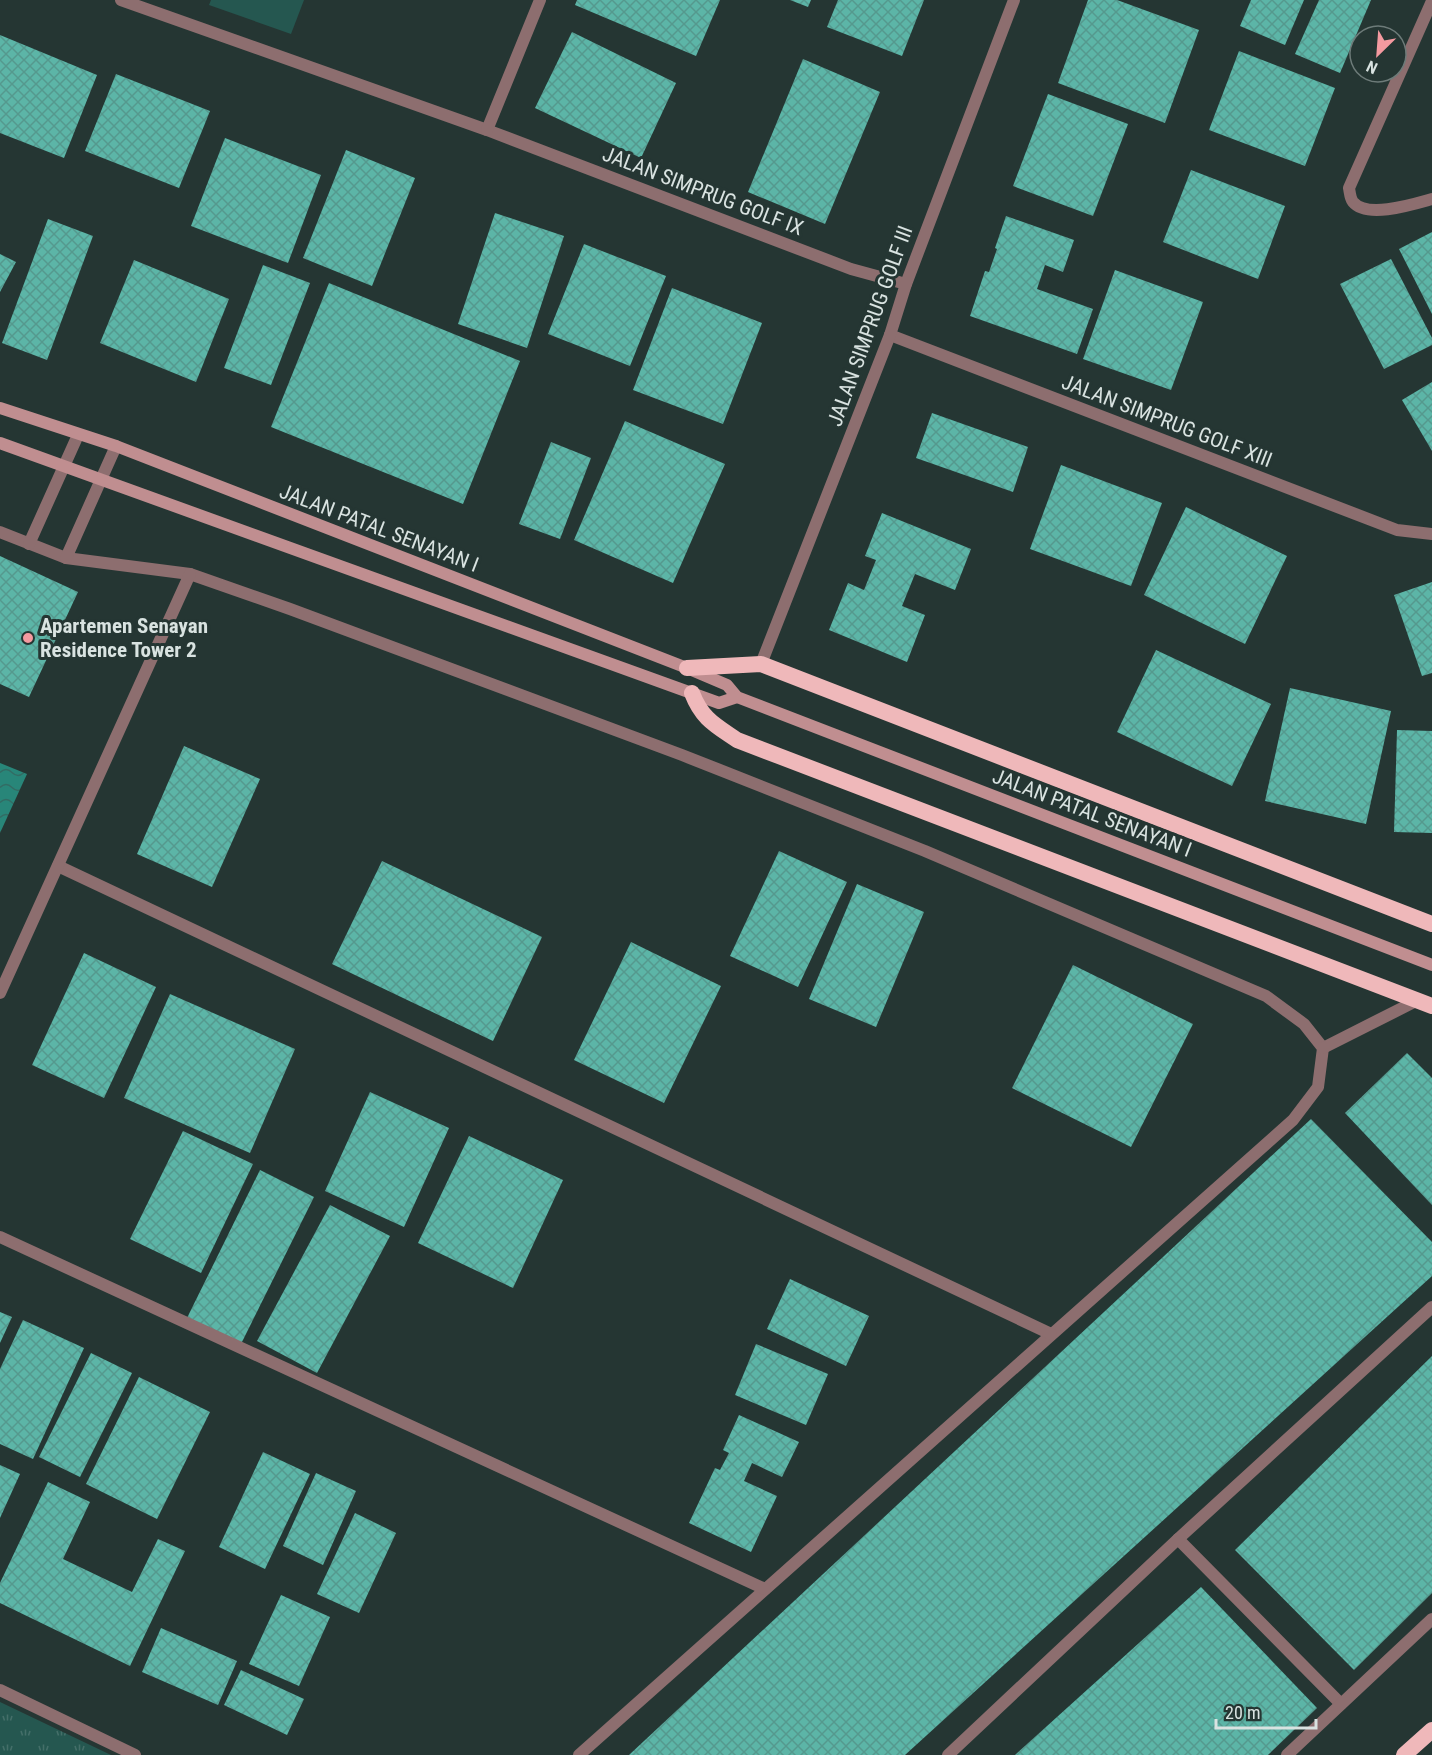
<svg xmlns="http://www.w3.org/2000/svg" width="1432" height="1755" font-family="'Roboto Condensed',sans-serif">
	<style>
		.grass { fill: url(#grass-tufts) }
		.garden { fill: #255750 }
		.water { fill: url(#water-waves) }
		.building { fill: url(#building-cross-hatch) }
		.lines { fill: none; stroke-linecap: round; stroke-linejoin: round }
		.service { stroke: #8d6e6f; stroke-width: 12 }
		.minor { stroke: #8d6e6f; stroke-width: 12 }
		.secondary { stroke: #c08e90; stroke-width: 12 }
		.trunk { stroke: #efb8ba; stroke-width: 16 }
		.poi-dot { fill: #f49aa0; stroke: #253633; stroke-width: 2 }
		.labels { text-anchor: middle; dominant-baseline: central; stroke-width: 6; stroke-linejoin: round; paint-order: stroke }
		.street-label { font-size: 21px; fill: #d9e3e1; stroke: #253633 }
		.poi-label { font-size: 21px; font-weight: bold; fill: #d9e3e1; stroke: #253633; text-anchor: start }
	</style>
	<defs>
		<pattern id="grass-tufts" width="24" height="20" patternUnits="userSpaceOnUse" patternTransform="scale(1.5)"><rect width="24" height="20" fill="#255750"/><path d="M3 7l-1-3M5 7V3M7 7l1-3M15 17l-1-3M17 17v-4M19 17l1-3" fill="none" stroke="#446f69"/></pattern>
		<pattern id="water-waves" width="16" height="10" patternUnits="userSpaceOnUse" patternTransform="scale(1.5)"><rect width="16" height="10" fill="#288679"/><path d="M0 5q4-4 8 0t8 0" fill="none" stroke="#326c64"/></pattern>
		<pattern id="building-cross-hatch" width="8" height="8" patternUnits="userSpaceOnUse" patternTransform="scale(1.5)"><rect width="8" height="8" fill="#5cb5a7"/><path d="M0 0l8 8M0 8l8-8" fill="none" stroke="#55998e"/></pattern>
	</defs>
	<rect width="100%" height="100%" fill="#253633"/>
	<!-- grass -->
	<path class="grass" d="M0,1702L111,1755H0Z"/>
	<!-- garden -->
	<path class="garden" d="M211,0H304L291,34L209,5Z"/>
	<!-- water -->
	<path class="water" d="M0,763L27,774L0,833Z"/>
	<!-- building -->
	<g class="building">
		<path d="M577,0H720L696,56L575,5Z"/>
		<path d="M790,0H811L808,7Z"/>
		<path d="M838,0H924L902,56L827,27Z"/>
		<path d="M1088,0H1117L1199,30L1165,123L1058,83Z"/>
		<path d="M1251,0H1304L1285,45L1240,26Z"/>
		<path d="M1319,0H1371L1340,73L1295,54Z"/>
		<path d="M572,32L676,83L641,158L535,108Z"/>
		<path d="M0,35L97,75L64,158L0,133Z"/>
		<path d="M1239,51L1335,88L1305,166L1209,130Z"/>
		<path d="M803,59L880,92L825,224L748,192Z"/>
		<path d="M116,74L210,111L179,188L85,151Z"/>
		<path d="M1048,94L1128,124L1093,216L1013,186Z"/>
		<path d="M225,138L321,175L288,263L191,226Z"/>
		<path d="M346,150L415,178L372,286L303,258Z"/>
		<path d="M1191,170L1285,206L1258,279L1163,242Z"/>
		<path d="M495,213L564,236L527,348L458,324Z"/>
		<path d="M1006,216L1074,240L1063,272L1045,265L1037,289L1093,309L1077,354L970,316L985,271L989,272L997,249L995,248Z"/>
		<path d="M48,219L93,236L47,360L2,343Z"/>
		<path d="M1432,232V314L1399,249Z"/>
		<path d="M584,244L666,276L630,366L548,334Z"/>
		<path d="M0,254L16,262L0,292Z"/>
		<path d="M1391,259L1432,338V345L1384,369L1340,284Z"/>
		<path d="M134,260L229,299L196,382L100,343Z"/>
		<path d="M263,265L310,283L271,385L224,368Z"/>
		<path d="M1115,270L1203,302L1171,390L1083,359Z"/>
		<path d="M329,283L520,361L463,504L271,427Z"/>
		<path d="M672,288L762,323L723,424L633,390Z"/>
		<path d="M1432,382V451L1402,400Z"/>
		<path d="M932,413L1028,447L1013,492L916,458Z"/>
		<path d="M625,421L725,464L673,583L574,540Z"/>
		<path d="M551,442L591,458L560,539L519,524Z"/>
		<path d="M1061,465L1162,503L1131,586L1030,549Z"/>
		<path d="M1186,507L1287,556L1245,644L1144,595Z"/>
		<path d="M882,513L971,549L955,590L915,574L902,606L925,615L907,662L829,630L848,583L864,590L876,560L865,556Z"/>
		<path d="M0,556L78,592L29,697L0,684Z"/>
		<path d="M1432,582V673L1422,676L1394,595Z"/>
		<path d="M1156,650L1271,704L1232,786L1117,732Z"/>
		<path d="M1290,688L1391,711L1366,824L1265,801Z"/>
		<path d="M1397,730L1432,731V833L1394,832Z"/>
		<path d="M184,746L260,779L212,887L137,854Z"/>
		<path d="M779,851L847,882L798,987L730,956Z"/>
		<path d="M382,861L542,937L493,1041L332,964Z"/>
		<path d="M857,884L924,912L876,1027L809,999Z"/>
		<path d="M631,942L721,986L664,1103L574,1060Z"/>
		<path d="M84,953L156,987L104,1098L32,1065Z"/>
		<path d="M1073,965L1193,1024L1131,1147L1012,1088Z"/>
		<path d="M170,994L295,1049L250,1153L124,1098Z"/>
		<path d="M1407,1053L1432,1078V1205L1345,1113Z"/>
		<path d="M370,1092L449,1128L404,1227L325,1191Z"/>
		<path d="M1311,1119L1432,1242V1276L905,1755H629Z"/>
		<path d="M183,1131L253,1164L201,1273L130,1239Z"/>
		<path d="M469,1136L563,1180L513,1288L418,1243Z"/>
		<path d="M260,1170L314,1197L241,1344L187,1318Z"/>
		<path d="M330,1205L390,1236L317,1373L257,1341Z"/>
		<path d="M790,1279L869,1316L846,1366L767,1329Z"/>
		<path d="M0,1312L12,1317L0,1343Z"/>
		<path d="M23,1320L84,1348L33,1459L0,1444V1369Z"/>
		<path d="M756,1344L828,1374L806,1425L735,1395Z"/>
		<path d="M91,1353L132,1373L80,1477L39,1457Z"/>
		<path d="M1432,1356V1593L1354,1670L1235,1550Z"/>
		<path d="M139,1377L210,1412L157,1519L86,1484Z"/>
		<path d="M739,1415L799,1442L782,1477L752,1463L744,1481L777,1496L751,1552L689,1523L715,1468L720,1470L729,1453L723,1450Z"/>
		<path d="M263,1452L310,1474L265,1569L219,1547Z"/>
		<path d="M0,1465L20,1474L0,1518Z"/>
		<path d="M316,1473L356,1491L323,1565L283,1546Z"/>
		<path d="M48,1482L90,1502L63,1559L132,1592L158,1539L185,1551L130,1666L0,1603V1583Z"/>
		<path d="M355,1513L396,1533L359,1613L317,1594Z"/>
		<path d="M1201,1587L1317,1708L1268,1755H1015Z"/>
		<path d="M281,1595L330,1617L299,1686L249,1664Z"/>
		<path d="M161,1628L237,1661L218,1705L142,1672Z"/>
		<path d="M241,1670L304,1699L287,1735L224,1705Z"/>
	</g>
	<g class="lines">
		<!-- service -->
		<g class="service">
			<path d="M1178,1539L1341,1704"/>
			<path d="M948,1755L1178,1539L1432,1307"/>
			<path d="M1287,1755L1432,1619"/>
		</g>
		<!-- minor -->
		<g class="minor">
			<path d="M121,0L487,130L851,269L906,284"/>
			<path d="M1432,1L1349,188C1350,193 1350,198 1353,202C1367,219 1414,204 1432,199"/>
			<path d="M487,130L540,0"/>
			<path d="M890,335L1397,530L1432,534"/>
			<path d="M0,532L66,558L190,574L290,609L682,755L925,851L1266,996L1304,1024L1323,1048L1318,1087L1293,1120L579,1755"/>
			<path d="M29,544L78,435"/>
			<path d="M66,558L116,446"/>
			<path d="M761,664L890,335L906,284L1014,0"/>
			<path d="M58,866L1051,1334"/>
			<path d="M0,993L190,574"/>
			<path d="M1323,1048L1418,1000"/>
			<path d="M0,1237L765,1589"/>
			<path d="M0,1690L135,1755"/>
		</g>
		<!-- secondary -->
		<g class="secondary">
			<path d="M0,408L116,446L687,668L727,685L737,697L1432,965"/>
			<path d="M0,443L719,703L737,697"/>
		</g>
		<!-- trunk -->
		<g class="trunk">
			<path d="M687,668L761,664L1432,924"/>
			<path d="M692,693C702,719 715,725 737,740L1432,1006"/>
			<path d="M1404,1755L1432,1730"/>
		</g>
	</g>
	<!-- markers -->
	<circle class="poi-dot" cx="28" cy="638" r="6"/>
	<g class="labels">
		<!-- street labels -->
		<g class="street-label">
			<text transform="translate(703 191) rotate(21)">JALAN SIMPRUG GOLF IX</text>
			<text transform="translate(870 326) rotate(-70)">JALAN SIMPRUG GOLF III</text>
			<text transform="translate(1167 421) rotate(21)">JALAN SIMPRUG GOLF XIII</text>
			<text transform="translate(379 528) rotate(21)">JALAN PATAL SENAYAN I</text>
			<text transform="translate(1092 813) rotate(21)">JALAN PATAL SENAYAN I</text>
		</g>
		<!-- poi labels -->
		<g class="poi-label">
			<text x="40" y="626">Apartemen Senayan<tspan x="40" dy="24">Residence Tower 2</tspan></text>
		</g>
	</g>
	<!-- north arrow -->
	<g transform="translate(1378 54) rotate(205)"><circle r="28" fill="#253633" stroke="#6d7b79" stroke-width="1.5"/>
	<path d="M0-4.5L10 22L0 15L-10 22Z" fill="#f49aa0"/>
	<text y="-9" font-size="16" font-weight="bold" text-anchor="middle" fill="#d9e3e1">N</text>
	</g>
	<!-- scale -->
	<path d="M1216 1719v9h100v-9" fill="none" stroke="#d9e3e1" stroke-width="3"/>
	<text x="1225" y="1719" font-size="18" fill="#d9e3e1" stroke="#253633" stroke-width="4.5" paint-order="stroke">20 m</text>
</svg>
